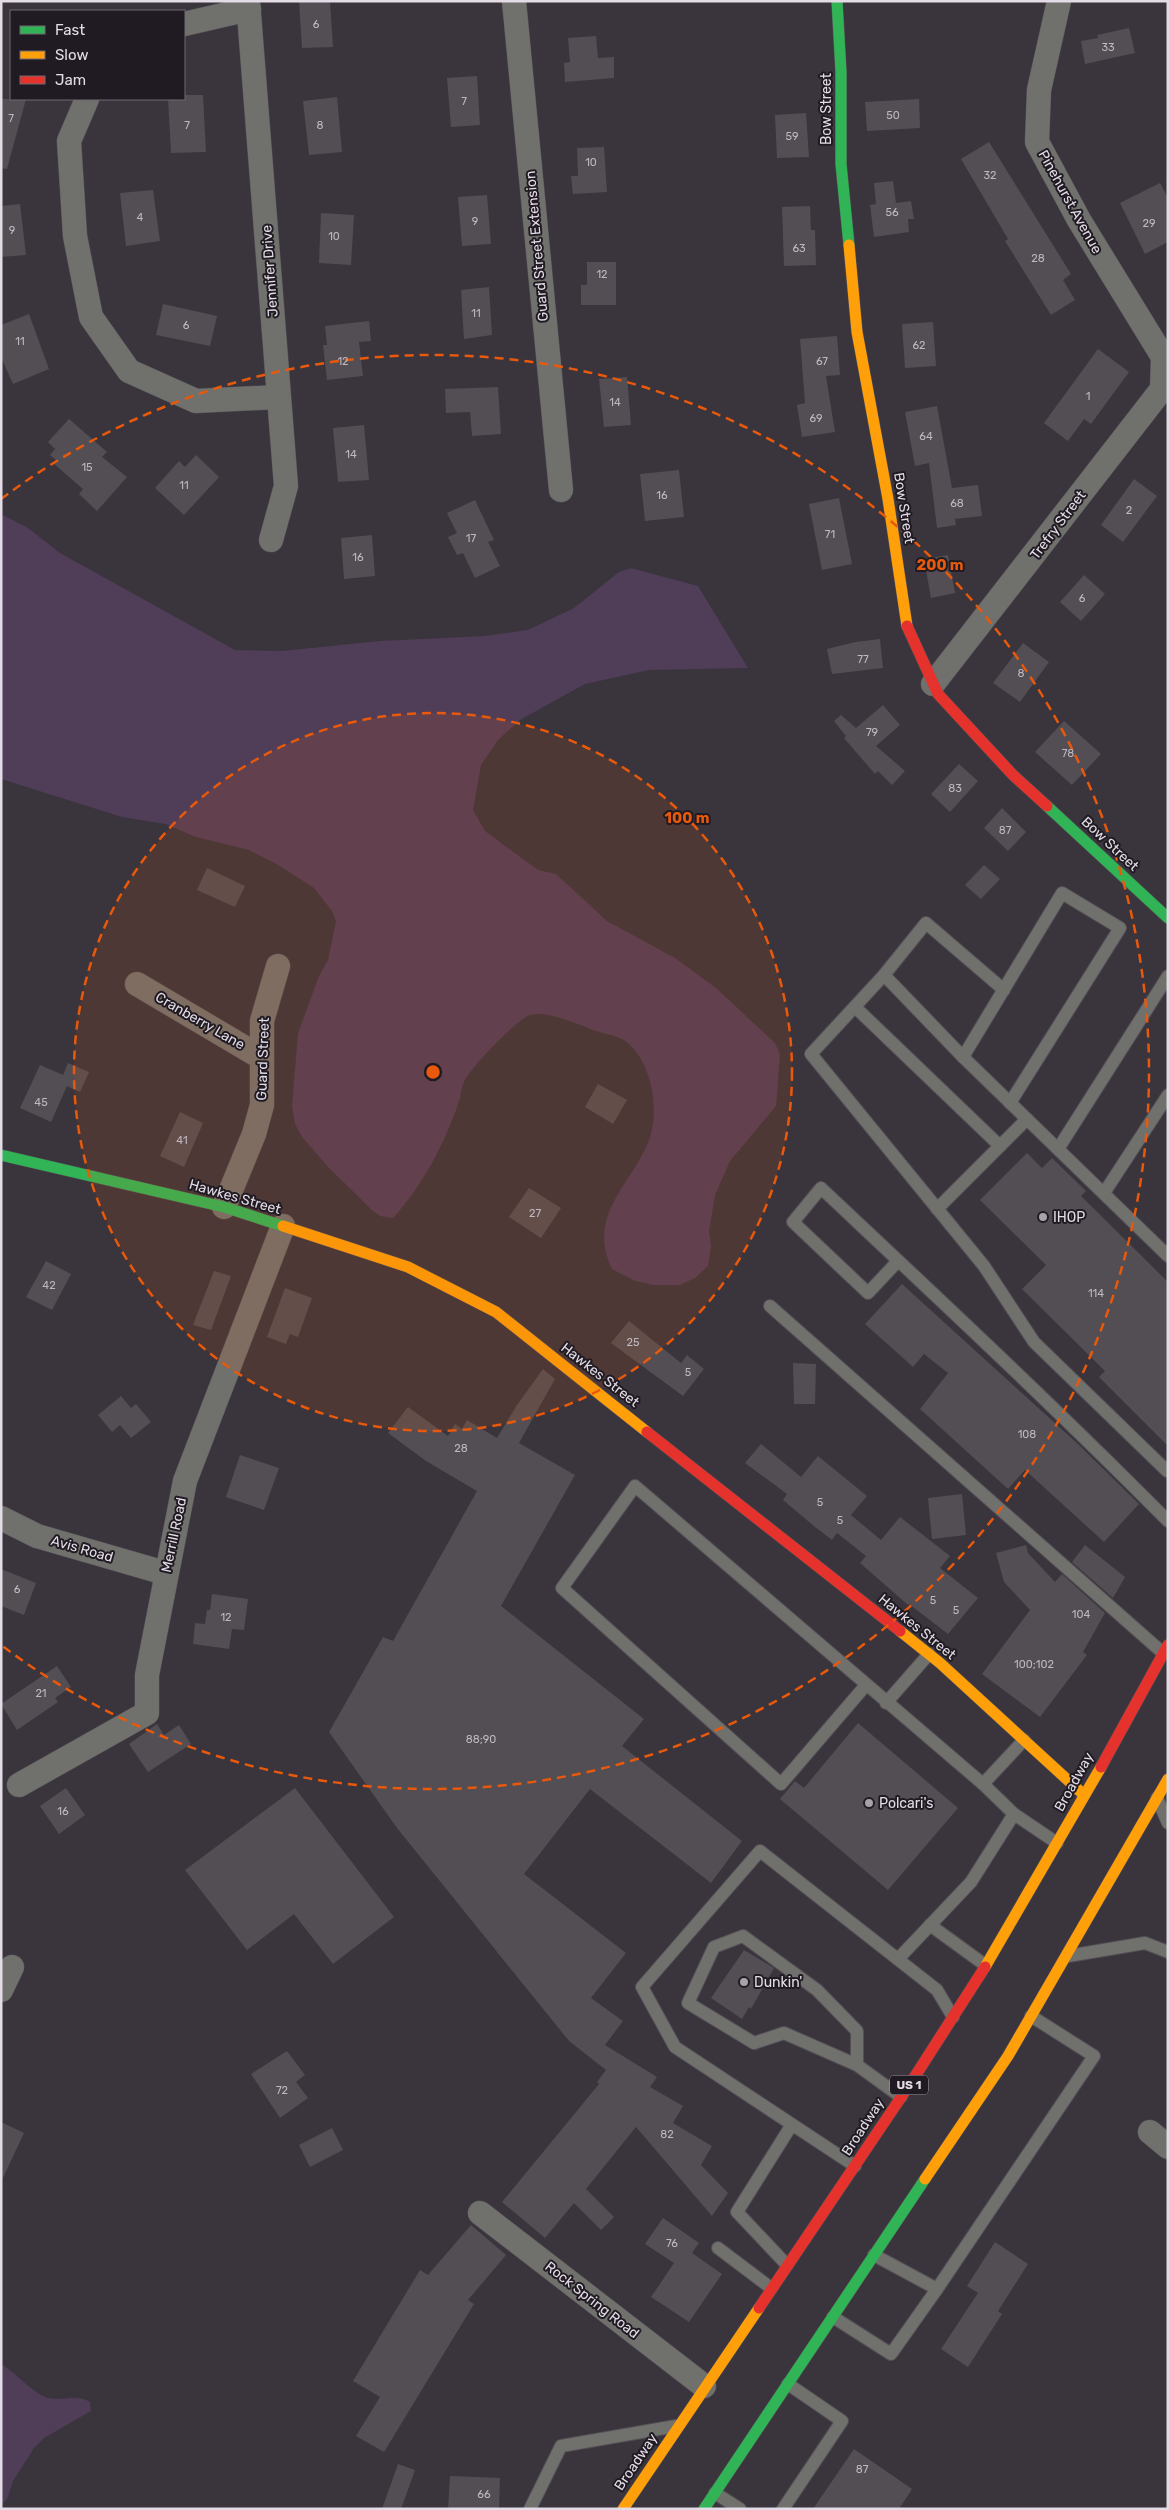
<svg xmlns="http://www.w3.org/2000/svg" width="1169" height="2510" font-family="Rubik,sans-serif">
	<style>
		.green { fill: #503d57 }
		.building { fill: #534d54 }
		.lines { fill: none; stroke-linecap: round; stroke-linejoin: round }
		.lane-casing { stroke: #545056; stroke-width: 14 }
		.street-casing { stroke: #545056; stroke-width: 25 }
		.fast-casing { stroke: #545056; stroke-width: 12 }
		.slow-casing { stroke: #545056; stroke-width: 12 }
		.jam-casing { stroke: #545056; stroke-width: 12 }
		.lane { stroke: #70706d; stroke-width: 12 }
		.street { stroke: #70706d; stroke-width: 24 }
		.fast { stroke: #30b455; stroke-width: 11 }
		.slow { stroke: #ff9f0a; stroke-width: 11 }
		.jam { stroke: #e5322d; stroke-width: 11 }
		.ring { fill: none; stroke: #e8590c; stroke-width: 2.5; stroke-dasharray: 9 6 }
		.poi-dot { fill: #a8a1aa; stroke: #201b22; stroke-width: 2 }
		.labels { text-anchor: middle; dominant-baseline: central; stroke-width: 4; stroke-linejoin: round; paint-order: stroke }
		.number-label { font-size: 11px; fill: #bfb8c1 }
		.shield { fill: #201b22; stroke: #a8a1aa; stroke-width: 1 }
		.shield-label { font-size: 12px; font-weight: bold; fill: #e3dbe5 }
		.street-label { font-size: 14px; fill: #e3dbe5; stroke: #201b22 }
		.poi-label { font-size: 14px; fill: #e3dbe5; stroke: #201b22; text-anchor: start }
		.centre { fill: #e8590c; stroke: #201b22; stroke-width: 2.5 }
		.ring-label { font-size: 15px; text-anchor: middle; font-weight: bold; fill: #e8590c; stroke: #201b22; stroke-width: 4; stroke-linejoin: round; paint-order: stroke }
	</style>
	<rect width="100%" height="100%" fill="#3a343c"/>
	<!-- green -->
	<g class="green">
		<path d="M1,514L28,528L60,553L235,650L282,651L380,641L484,636L528,630L574,608L619,572L631,568L698,586L748,668L649,670L585,684L520,720L498,740L481,765L473,810L485,831L538,870L556,874L607,921L675,958L716,988L775,1043L780,1054L776,1106L730,1161L715,1195L709,1231L711,1247L708,1266L695,1278L680,1285H654L635,1281L612,1269C587,1216 628,1188 647,1145C661,1115 653,1065 628,1043C620,1036 605,1034 596,1031C580,1025 547,1010 530,1015C517,1019 469,1069 464,1082C461,1088 461,1097 458,1104C445,1143 421,1188 393,1218L380,1216L372,1210L329,1168L302,1137L295,1124L292,1106L298,1033L319,976L328,960L336,921L332,911L314,888L280,866L249,850L196,837L165,824L122,817L1,779Z"/>
		<path d="M1,2364C16,2373 34,2394 48,2398C62,2401 78,2394 90,2402L91,2411L44,2438L34,2448L13,2481L7,2499L1,2505Z"/>
	</g>
	<!-- building -->
	<g class="building">
		<path d="M299,1H330L333,47L302,48Z"/>
		<path d="M1129,28L1135,53L1085,64L1081,41L1098,38L1097,35Z"/>
		<path d="M596,36L598,58L614,57V78L565,82L564,63L570,62L568,38Z"/>
		<path d="M477,76L480,125L451,127L447,78Z"/>
		<path d="M184,95H203L206,152L171,153L168,99H184Z"/>
		<path d="M337,97L342,152L309,155L303,101Z"/>
		<path d="M1,99H26L7,169L1,168Z"/>
		<path d="M919,99L920,128L867,131L865,102Z"/>
		<path d="M806,113L809,157L777,158L775,115Z"/>
		<path d="M989,142L1071,274L1063,280L1075,300L1051,315L1005,241L1008,239L961,159Z"/>
		<path d="M604,147L607,192L573,194L571,176H578L577,148Z"/>
		<path d="M893,181L896,203L911,201L914,219H908L909,232L874,237L870,205L876,204L874,183Z"/>
		<path d="M1160,183L1168,198V242L1145,254L1120,203Z"/>
		<path d="M153,190L160,241L126,246L120,193Z"/>
		<path d="M487,195L491,244L462,246L458,197Z"/>
		<path d="M20,204L26,255L1,257V206Z"/>
		<path d="M810,206L811,230H815L816,265L784,266L782,207Z"/>
		<path d="M321,213L354,215L351,265L319,263Z"/>
		<path d="M587,262H616V305H581V285H587Z"/>
		<path d="M489,287L492,335L464,339L461,290Z"/>
		<path d="M163,304L217,316L210,346L156,335Z"/>
		<path d="M29,314L49,369L13,384L1,357V325Z"/>
		<path d="M369,321L371,341L359,342L363,376L327,380L323,345H327L325,326Z"/>
		<path d="M933,322L936,366L905,368L902,324Z"/>
		<path d="M837,336L840,375L826,376L835,432L802,437L797,405L805,403L800,339Z"/>
		<path d="M1098,349L1129,372L1091,424L1084,419L1068,441L1044,423Z"/>
		<path d="M627,377L631,425L604,427L599,379Z"/>
		<path d="M498,387L501,434L472,436L470,412L446,413L445,389Z"/>
		<path d="M937,406L952,488L978,485L982,516L955,519L956,525L937,528L929,463L915,466L905,412Z"/>
		<path d="M69,419L107,452L102,457L127,477L97,511L79,494L83,489L53,463L56,460L50,455L55,449L48,442Z"/>
		<path d="M364,425L369,480L338,482L333,428Z"/>
		<path d="M196,455L219,477L184,515L155,488L179,461L185,467Z"/>
		<path d="M679,470L684,517L645,521L640,474Z"/>
		<path d="M1134,479L1157,496L1123,542L1101,525Z"/>
		<path d="M839,498L852,564L822,570L809,504Z"/>
		<path d="M475,500L494,540L488,542L500,566L475,578L463,553L457,555L448,537L457,533L447,513Z"/>
		<path d="M372,535L375,576L344,579L341,538Z"/>
		<path d="M948,555L955,593L931,598L924,559Z"/>
		<path d="M1084,575L1105,594L1081,621L1060,602Z"/>
		<path d="M880,639L883,668L832,674L827,649L855,642Z"/>
		<path d="M1023,643L1049,662L1020,702L993,683Z"/>
		<path d="M883,705L900,725L876,746L905,771L892,785L878,771L875,774L844,738L846,736L834,721L841,715L856,728Z"/>
		<path d="M1064,721L1101,754L1072,785L1035,752Z"/>
		<path d="M959,764L978,781L950,812L931,794Z"/>
		<path d="M1002,808L1026,832L1008,851L984,828Z"/>
		<path d="M984,865L1000,879L981,899L965,885Z"/>
		<path d="M207,868L245,886L235,907L197,890Z"/>
		<path d="M68,1063L89,1072L80,1092L67,1086L51,1122L20,1108L40,1065L63,1075Z"/>
		<path d="M598,1084L627,1100L613,1124L585,1107Z"/>
		<path d="M180,1112L203,1123L184,1167L160,1156Z"/>
		<path d="M1027,1153L1042,1168L1052,1158L1086,1191L1081,1196L1168,1282V1446L1099,1377L1105,1371L1022,1289L1046,1265L980,1200Z"/>
		<path d="M529,1188L561,1208L541,1238L509,1217Z"/>
		<path d="M46,1261L71,1274L52,1310L26,1297Z"/>
		<path d="M214,1271L231,1276L211,1330L193,1325Z"/>
		<path d="M902,1284L1078,1444L1139,1504L1104,1542L1025,1470L1008,1489L920,1409L948,1373L924,1354L913,1367L865,1324Z"/>
		<path d="M285,1288L312,1298L298,1337L290,1334L286,1344L267,1337Z"/>
		<path d="M629,1321L681,1363L687,1355L704,1369L683,1396L611,1343Z"/>
		<path d="M793,1363L816,1364L815,1404H794Z"/>
		<path d="M543,1369L555,1379L519,1443L575,1475L501,1606L644,1719L622,1746L742,1841L711,1883L590,1789L524,1874L626,1953L591,1998L623,2021L605,2045L657,2077L650,2087L683,2106L673,2123L712,2146L701,2165L728,2193L712,2216L636,2127L586,2189L614,2217L601,2230L574,2203L545,2238L502,2202L599,2084L597,2082L606,2070L569,2041L397,1828L329,1732L383,1637L393,1641L477,1491L426,1461L388,1433L408,1407L448,1436L455,1424L462,1429L467,1420L497,1438L517,1405Z"/>
		<path d="M121,1396L131,1408L136,1404L151,1422L131,1438L120,1425L112,1432L98,1415Z"/>
		<path d="M761,1444L801,1477L818,1456L867,1496L851,1515L881,1540L900,1517L950,1556L940,1568L978,1598L948,1634L909,1604L908,1605L860,1563L866,1556L837,1533L832,1540L815,1527L783,1500L787,1494L745,1463Z"/>
		<path d="M240,1455L279,1468L264,1510L226,1497Z"/>
		<path d="M962,1494L966,1535L932,1539L928,1498Z"/>
		<path d="M1026,1545L1028,1553L1055,1582L1062,1574L1105,1613L1083,1652L1087,1655L1040,1717L982,1674L1030,1610L1004,1582L996,1553Z"/>
		<path d="M1085,1545L1125,1577L1113,1598L1072,1562Z"/>
		<path d="M1,1569L36,1583L24,1615L1,1606Z"/>
		<path d="M212,1594L248,1599L244,1630L232,1629L229,1649L193,1644L195,1623L205,1624L207,1610H210Z"/>
		<path d="M57,1666L71,1687L55,1698L58,1702L17,1730L1,1704Z"/>
		<path d="M858,1723L958,1808L888,1890L780,1799L795,1781L804,1788Z"/>
		<path d="M157,1724L164,1735L179,1725L191,1744L148,1772L129,1744Z"/>
		<path d="M66,1788L85,1815L59,1834L40,1806Z"/>
		<path d="M295,1788L394,1917L333,1964L294,1914L247,1950L185,1870Z"/>
		<path d="M744,1950L774,1968L751,2009L749,2007L742,2019L711,1998Z"/>
		<path d="M287,2051L305,2075L296,2082L308,2098L280,2118L251,2074Z"/>
		<path d="M1,2122L24,2133L1,2182Z"/>
		<path d="M332,2128L343,2150L310,2167L299,2145Z"/>
		<path d="M663,2218L699,2243L692,2253L722,2274L689,2322L651,2297L674,2263L645,2244Z"/>
		<path d="M471,2225L506,2255L468,2300L474,2304L384,2452L356,2436L380,2397L353,2381L420,2270L428,2275Z"/>
		<path d="M995,2242L1028,2264L998,2311L1002,2314L968,2367L941,2349L978,2293L967,2286Z"/>
		<path d="M854,2449L912,2489L899,2509H813Z"/>
		<path d="M398,2464L415,2470L401,2509H382Z"/>
		<path d="M450,2476L500,2478L499,2509H448Z"/>
	</g>
	<g class="lines">
		<defs>
			<g id="lane">
				<path d="M884,975L926,923L1004,990"/>
				<path d="M855,1007L1000,1146"/>
				<path d="M963,1057L1062,893L1120,928L1010,1103"/>
				<path d="M1058,1149L1168,976"/>
				<path d="M1104,1193L1168,1095"/>
				<path d="M937,1209L1027,1119"/>
				<path d="M1168,1256L963,1057L884,975L811,1054L984,1266L1034,1342L1167,1471L1168,1470"/>
				<path d="M898,1261L868,1293L793,1222L821,1188C938,1298 1055,1407 1168,1521"/>
				<path d="M770,1306L1163,1653"/>
				<path d="M866,1685L781,1784L562,1588L635,1486L983,1784L1014,1814L1057,1843"/>
				<path d="M886,1703L929,1654"/>
				<path d="M983,1784L1024,1740"/>
				<path d="M1157,1798L1168,1823"/>
				<path d="M930,1925L985,1965"/>
				<path d="M1068,1956L1145,1943L1168,1952"/>
				<path d="M898,1959L971,1882L1014,1814"/>
				<path d="M857,2065V2031L817,1990L743,1936L714,1947L688,2003L754,2043L784,2033L857,2065L901,2097"/>
				<path d="M855,2166L675,2047L642,1987L760,1851L937,1990L953,2017"/>
				<path d="M718,2248L771,2288"/>
				<path d="M874,2255L937,2289L1094,2056L1031,2016"/>
				<path d="M787,2265L737,2212L791,2126"/>
				<path d="M833,2317L891,2354L937,2289"/>
				<path d="M715,2493L740,2509"/>
				<path d="M530,2509L561,2446L676,2426"/>
				<path d="M783,2509L842,2421L788,2384"/>
			</g>
			<g id="street">
				<path d="M248,1L286,486L271,540"/>
				<path d="M514,1L561,490"/>
				<path d="M184,24L249,9"/>
				<path d="M87,99L69,141L75,236L91,317L129,371L196,401L278,397"/>
				<path d="M933,684L1162,389L1163,357L1079,220L1037,142L1039,90L1059,1"/>
				<path d="M137,984L262,1058"/>
				<path d="M224,1207L254,1134L262,1105V1021L278,966"/>
				<path d="M1,1518L37,1536L165,1573"/>
				<path d="M19,1785L147,1713V1675L185,1481L283,1226"/>
				<path d="M1,1990L12,1967"/>
				<path d="M1150,2132L1168,2147"/>
				<path d="M480,2213L704,2386"/>
			</g>
			<g id="fast">
				<path d="M837,1L841,72V164L849,245"/>
				<path d="M1047,806L1168,918"/>
				<path d="M1,1155L224,1207L283,1226"/>
				<path d="M704,2509L925,2179"/>
			</g>
			<g id="slow">
				<path d="M849,245L857,332L888,499L907,626"/>
				<path d="M283,1226L408,1267L496,1312L647,1432"/>
				<path d="M900,1631L940,1663L1084,1795"/>
				<path d="M985,1967L1101,1767"/>
				<path d="M925,2179L1008,2056L1168,1779"/>
				<path d="M623,2509L759,2308"/>
			</g>
			<g id="jam">
				<path d="M907,626L938,694L1013,775L1047,806"/>
				<path d="M647,1432L900,1631"/>
				<path d="M1101,1767L1168,1645"/>
				<path d="M759,2308L912,2081L985,1967"/>
			</g>
		</defs>
		<!-- lane casing -->
		<use href="#lane" class="lane-casing"/>
		<!-- street casing -->
		<use href="#street" class="street-casing"/>
		<!-- fast casing -->
		<use href="#fast" class="fast-casing"/>
		<!-- slow casing -->
		<use href="#slow" class="slow-casing"/>
		<!-- jam casing -->
		<use href="#jam" class="jam-casing"/>
		<!-- lane -->
		<use href="#lane" class="lane"/>
		<!-- street -->
		<use href="#street" class="street"/>
		<!-- fast -->
		<use href="#fast" class="fast"/>
		<!-- slow -->
		<use href="#slow" class="slow"/>
		<!-- jam -->
		<use href="#jam" class="jam"/>
	</g>
	<!-- distance rings -->
	<circle cx="433" cy="1072" r="359" fill="#e8590c" fill-opacity=".12"/>
	<g class="ring">
		<circle cx="433" cy="1072" r="359"/>
		<path d="M1 499A717 717 0 1 1 1 1645"/>
	</g>
	<!-- markers -->
	<g class="poi-dot">
		<circle cx="1043" cy="1217" r="5"/>
		<circle cx="869" cy="1803" r="5"/>
		<circle cx="744" cy="1982" r="5"/>
	</g>
	<g class="labels">
		<!-- number labels -->
		<g class="number-label">
			<text x="316" y="24">6</text>
			<text x="1108" y="47">33</text>
			<text x="464" y="101">7</text>
			<text x="893" y="115">50</text>
			<text x="11" y="118">7</text>
			<text x="187" y="125">7</text>
			<text x="320" y="125">8</text>
			<text x="792" y="136">59</text>
			<text x="591" y="162">10</text>
			<text x="990" y="175">32</text>
			<text x="892" y="212">56</text>
			<text x="140" y="217">4</text>
			<text x="475" y="221">9</text>
			<text x="1149" y="223">29</text>
			<text x="12" y="230">9</text>
			<text x="334" y="236">10</text>
			<text x="799" y="248">63</text>
			<text x="1038" y="258">28</text>
			<text x="602" y="274">12</text>
			<text x="476" y="313">11</text>
			<text x="186" y="325">6</text>
			<text x="20" y="341">11</text>
			<text x="919" y="345">62</text>
			<text x="343" y="361">12</text>
			<text x="822" y="361">67</text>
			<text x="1088" y="396">1</text>
			<text x="615" y="402">14</text>
			<text x="816" y="418">69</text>
			<text x="926" y="436">64</text>
			<text x="351" y="454">14</text>
			<text x="87" y="467">15</text>
			<text x="184" y="485">11</text>
			<text x="662" y="495">16</text>
			<text x="957" y="503">68</text>
			<text x="1129" y="510">2</text>
			<text x="830" y="534">71</text>
			<text x="471" y="538">17</text>
			<text x="358" y="557">16</text>
			<text x="1082" y="598">6</text>
			<text x="863" y="659">77</text>
			<text x="1021" y="673">8</text>
			<text x="872" y="732">79</text>
			<text x="1068" y="753">78</text>
			<text x="955" y="788">83</text>
			<text x="1005" y="830">87</text>
			<text x="41" y="1102">45</text>
			<text x="182" y="1140">41</text>
			<text x="535" y="1213">27</text>
			<text x="49" y="1285">42</text>
			<text x="1096" y="1293">114</text>
			<text x="633" y="1342">25</text>
			<text x="688" y="1372">5</text>
			<text x="1027" y="1434">108</text>
			<text x="461" y="1448">28</text>
			<text x="820" y="1502">5</text>
			<text x="840" y="1520">5</text>
			<text x="17" y="1589">6</text>
			<text x="933" y="1600">5</text>
			<text x="956" y="1610">5</text>
			<text x="1081" y="1614">104</text>
			<text x="226" y="1617">12</text>
			<text x="1034" y="1664">100;102</text>
			<text x="41" y="1693">21</text>
			<text x="481" y="1739">88;90</text>
			<text x="63" y="1811">16</text>
			<text x="282" y="2090">72</text>
			<text x="667" y="2134">82</text>
			<text x="672" y="2243">76</text>
			<text x="862" y="2469">87</text>
			<text x="484" y="2494">66</text>
		</g>
		<!-- shield labels -->
		<rect class="shield" x="890" y="2075.5" width="38" height="19" rx="4"/>
		<g class="shield-label">
			<text x="909" y="2085">US 1</text>
		</g>
		<!-- street labels -->
		<g class="street-label">
			<text transform="translate(826 109) rotate(-90)">Bow Street</text>
			<text transform="translate(1070 202) rotate(61)">Pinehurst Avenue</text>
			<text transform="translate(537 246) rotate(-95)">Guard Street Extension</text>
			<text transform="translate(270 271) rotate(-94)">Jennifer Drive</text>
			<text transform="translate(904 508) rotate(81)">Bow Street</text>
			<text transform="translate(1058 525) rotate(-53)">Trefry Street</text>
			<text transform="translate(1110 844) rotate(43)">Bow Street</text>
			<text transform="translate(200 1021) rotate(30)">Cranberry Lane</text>
			<text transform="translate(263 1059) rotate(-88)">Guard Street</text>
			<text transform="translate(235 1197) rotate(16)">Hawkes Street</text>
			<text transform="translate(600 1375) rotate(38)">Hawkes Street</text>
			<text transform="translate(174 1535) rotate(-78)">Merrill Road</text>
			<text transform="translate(82 1549) rotate(16)">Avis Road</text>
			<text transform="translate(917 1627) rotate(39)">Hawkes Street</text>
			<text transform="translate(1074 1782) rotate(-61)">Broadway</text>
			<text transform="translate(863 2127) rotate(-57)">Broadway</text>
			<text transform="translate(592 2300) rotate(38)">Rock Spring Road</text>
			<text transform="translate(636 2462) rotate(-56)">Broadway</text>
		</g>
		<!-- poi labels -->
		<g class="poi-label">
			<text x="1053" y="1217">IHOP</text>
			<text x="879" y="1803">Polcari's</text>
			<text x="754" y="1982">Dunkin'</text>
		</g>
	</g>
	<circle cx="433" cy="1072" r="8" class="centre"/>
	<g class="ring-label">
		<text x="940" y="570">200 m</text>
		<text x="687" y="823">100 m</text>
	</g>
	<!-- border -->
	<rect width="1169" height="2510" fill="none" stroke="#e3dbe5" stroke-width="5"/>
	<!-- legend -->
	<rect x="10" y="10" width="175" height="90" fill="#201b22" stroke="#6e6870"/>
	<rect x="20" y="26" width="25" height="8" fill="#30b455" stroke="#6e6870"/>
	<text x="55" y="35" font-size="15" fill="#e3dbe5">Fast</text>
	<rect x="20" y="51" width="25" height="8" fill="#ff9f0a" stroke="#6e6870"/>
	<text x="55" y="60" font-size="15" fill="#e3dbe5">Slow</text>
	<rect x="20" y="76" width="25" height="8" fill="#e5322d" stroke="#6e6870"/>
	<text x="55" y="85" font-size="15" fill="#e3dbe5">Jam</text>
</svg>
